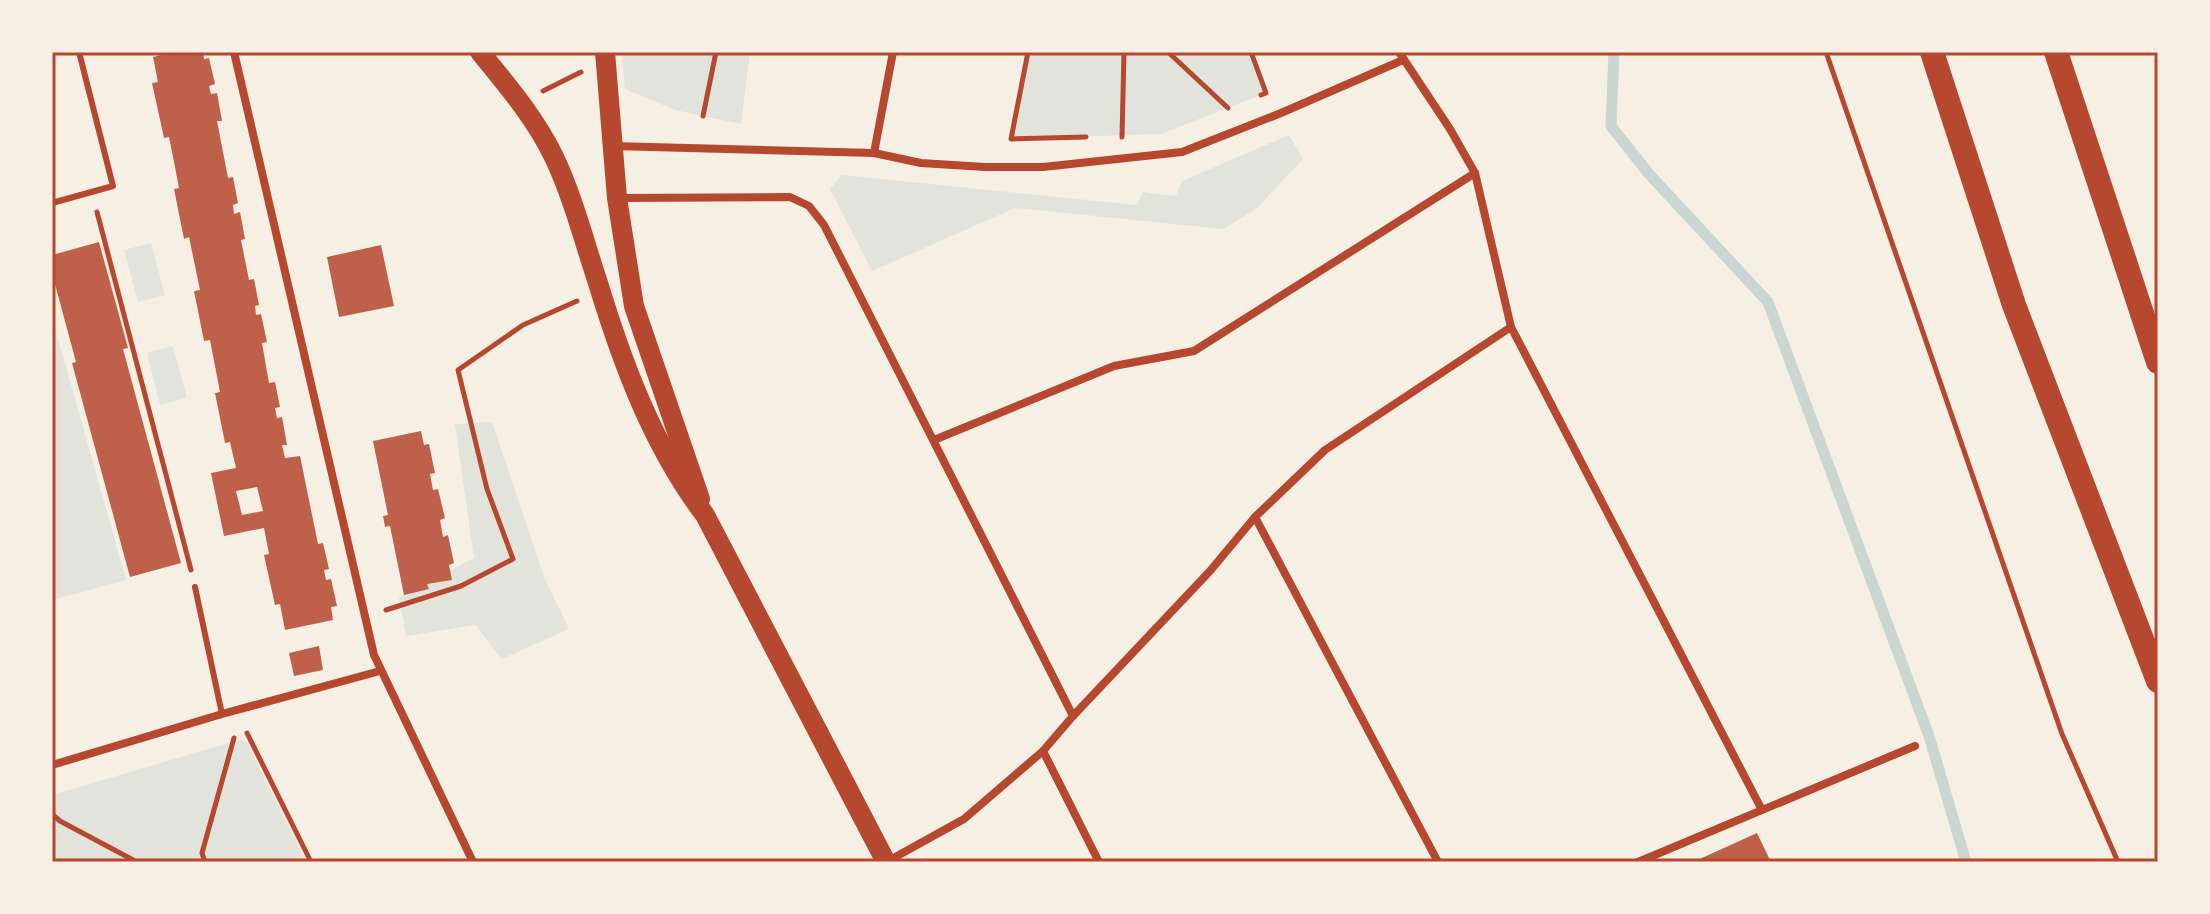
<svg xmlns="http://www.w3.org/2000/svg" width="2210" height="914" font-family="'Sofia Sans Condensed',sans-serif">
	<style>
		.green { fill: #e2e4dc }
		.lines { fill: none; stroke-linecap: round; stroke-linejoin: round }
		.stream { stroke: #c9d6d2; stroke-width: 11 }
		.building { fill: #bf614a; fill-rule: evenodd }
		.path { stroke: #b5482f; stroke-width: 5 }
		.service { stroke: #b5482f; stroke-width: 6 }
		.minor { stroke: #b5482f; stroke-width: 8 }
		.primary { stroke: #b5482f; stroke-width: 20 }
		.motorway { stroke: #b5482f; stroke-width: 24 }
		.neatline { fill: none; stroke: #b5482f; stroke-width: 3 }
	</style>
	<rect width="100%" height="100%" fill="#f6efe4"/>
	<!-- green -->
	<g class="green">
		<path d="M622,52H750L741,124L675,110L625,89Z"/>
		<path d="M1028,52H1251L1266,93L1161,134L1011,139Z"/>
		<path d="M1289,135L1303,159L1256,209L1223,229L1015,208L872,271L830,189L842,175L1136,205L1143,192L1176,196L1182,181Z"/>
		<path d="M151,243L165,295L138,302L124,250Z"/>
		<path d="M52,317L126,580L52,600Z"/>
		<path d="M173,346L187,398L160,405L147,353Z"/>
		<path d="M492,422L544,577L569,629L502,659L475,625L406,636L399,597L474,558L455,424Z"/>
		<path d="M242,739L248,745L306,862H52V795Z"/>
	</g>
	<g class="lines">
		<!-- stream -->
		<path class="stream" d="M1614,52L1611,126L1649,174L1768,302L1929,736L1966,862"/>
	</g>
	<!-- building -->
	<g class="building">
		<path d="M175,52H203L204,59L209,58L215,84L209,86L211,94L217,93L222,121H217L228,178L233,177L238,203L233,205L234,214L240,212L245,239L241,240L249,280L254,279L259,305L255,306L256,315L261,314L267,342L262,343L269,383L275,382L280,407L275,408L277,418L282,417L287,445H282L285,458L300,456L318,544L323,543L329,569L324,570L326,580L331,579L337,606L331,607L333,620L285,630L280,604L275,605L264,555L269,554L264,528L224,536L211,473L236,468L230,442L225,443L215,393L220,392L210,340L204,341L194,291L200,290L189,237L184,239L174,189L179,188L174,162L169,137L164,138L152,83L158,82L153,57ZM257,487L263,511L242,515L236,491Z"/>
		<path d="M99,242L128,348L123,349L181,563L130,577L72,363L76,362L52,273V255Z"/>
		<path d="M381,245L394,306L339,317L327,257Z"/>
		<path d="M421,431L424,445L429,444L435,473L430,474L433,490L438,489L445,518L440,520L443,537L448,535L454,563L449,565L452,580L427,584L429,589L404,595L390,526L385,527L383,516L388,515L373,441Z"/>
		<path d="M319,646L323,670L294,676L289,653Z"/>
		<path d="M1757,833L1771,862H1693Z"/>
	</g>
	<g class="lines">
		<!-- path -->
		<g class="path">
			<path d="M1028,52L1011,139L1086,137"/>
			<path d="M1168,52L1228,108"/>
			<path d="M1251,52L1266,93L1261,95"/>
			<path d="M1826,52L2062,734L2118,862"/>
			<path d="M543,91L581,72"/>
			<path d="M703,116L716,52"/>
			<path d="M1122,137L1124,52"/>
			<path d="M97,212L191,570"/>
			<path d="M386,610L461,586L513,559L487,489L458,370L523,325L577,301"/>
			<path d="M247,733L311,862"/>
			<path d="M52,814L60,821L137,862"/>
			<path d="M205,862L202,853L234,738"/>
		</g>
		<!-- service -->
		<g class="service">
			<path d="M52,203L113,186L79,52"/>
			<path d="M195,587L222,714"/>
		</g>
		<!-- minor -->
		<g class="minor">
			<path d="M234,52L374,655L473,862"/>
			<path d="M1399,52L1450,129L1475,173L1511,327L1762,810"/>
			<path d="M612,146L874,153L921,163L985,167H1043L1182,152L1281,113L1403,60"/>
			<path d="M874,153L893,52"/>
			<path d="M618,198L790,197L809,206L824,225L1073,716"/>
			<path d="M934,440L1114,366L1194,351L1475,173"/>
			<path d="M1255,517L1438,862"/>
			<path d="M1043,751L1099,862"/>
			<path d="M52,765L222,714L380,671"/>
			<path d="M888,861L964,819L1043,751L1073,716L1210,571L1255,517L1325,450L1511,327"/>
			<path d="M1638,862L1915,746"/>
		</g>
		<!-- primary -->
		<g class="primary">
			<path d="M480,52C507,85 535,118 554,157C573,197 584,241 598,283C623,365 653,446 705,515L886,862"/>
			<path d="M605,52L617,198L634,306L700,499"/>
		</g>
		<!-- motorway -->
		<g class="motorway">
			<path d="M1932,52L2014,305L2158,681"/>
			<path d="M2056,52L2158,362"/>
		</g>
	</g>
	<!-- border -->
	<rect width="2210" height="914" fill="none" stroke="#f6efe4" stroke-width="108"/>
	<rect x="54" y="54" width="2102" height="806" class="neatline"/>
</svg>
